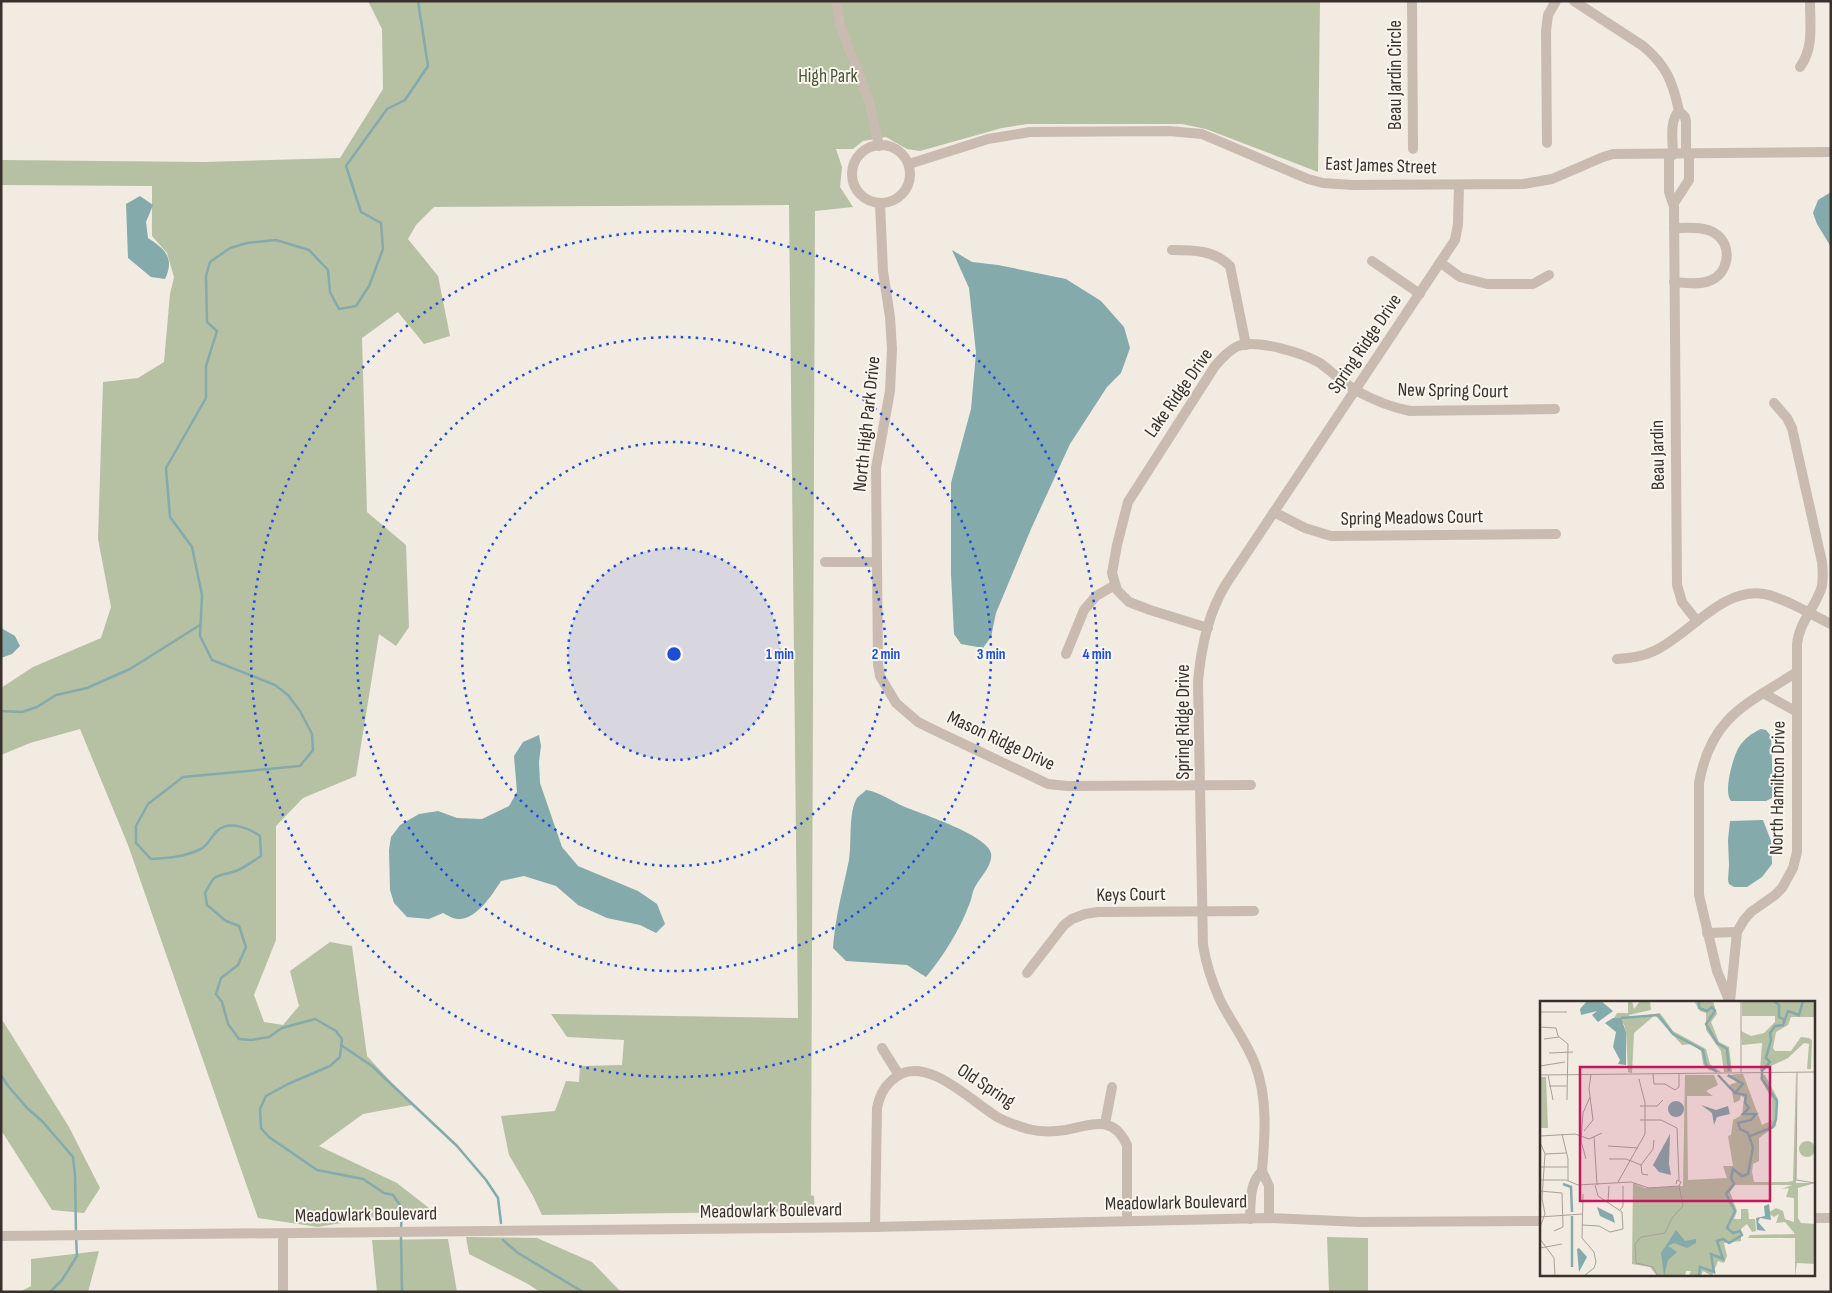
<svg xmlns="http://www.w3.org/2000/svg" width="1832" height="1293" font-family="'Sofia Sans Condensed',sans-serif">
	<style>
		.green { fill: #b6c0a3 }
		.water { fill: #84aaac }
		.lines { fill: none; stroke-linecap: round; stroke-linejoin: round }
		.stream { stroke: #84aaac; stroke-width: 2.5 }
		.minor { stroke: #c9bbaf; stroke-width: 10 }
		.ring { fill: none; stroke: #1d4ed8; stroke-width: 2.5; stroke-dasharray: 2.5 5 }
		.labels { text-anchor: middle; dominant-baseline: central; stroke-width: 4; stroke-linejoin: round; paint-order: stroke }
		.street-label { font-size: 19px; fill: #39302c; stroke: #f9f5ef }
		.park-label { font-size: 19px; fill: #485532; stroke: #f9f5ef }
		.inset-river { fill: none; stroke: #84aaac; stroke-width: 2.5 }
		.inset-road { fill: none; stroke: #a8a099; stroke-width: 1 }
		.view { fill: #c2185b; fill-opacity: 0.15; stroke: #c2185b; stroke-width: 2.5 }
		.inset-edge { fill: none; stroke: #39302c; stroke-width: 2.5 }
		.centre { fill: #1d4ed8; stroke: #f9f5ef; stroke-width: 2.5 }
		.ring-label { font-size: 15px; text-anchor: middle; font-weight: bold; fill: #1d4ed8; stroke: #f9f5ef; stroke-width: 4; stroke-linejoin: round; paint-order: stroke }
	</style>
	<rect width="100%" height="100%" fill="#f2ebe2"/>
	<!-- green -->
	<g class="green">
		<path d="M368,1H1320L1318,172L1206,129L1182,124H1028L1002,128L920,151L907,149L886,137L863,141L853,149H836L842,167L840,187L853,207L815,211L811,1195L806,1194L814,1196L815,1211L542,1215L533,1196L509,1155L501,1116L555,1111L566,1081L579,1082L580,1066L622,1065L624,1040L567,1037L551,1014L798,1018L789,205L434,207L416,225L408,239L438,276L450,336L424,344L398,312L362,338L367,512L406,545L409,627L396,646L379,634L356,776L303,798L276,826V940L254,995L264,1022L283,1025L299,1006L290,971L330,942L352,946L367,1056L412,1105L363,1114L319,1146L397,1183L429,1208L318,1227L258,1218L128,845L80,729L30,743L1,755V688L33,667L101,638L111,607L98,539L103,382L138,378L164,362L170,294L174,277L167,253L152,236V186L1,185V160L204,162L340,158L383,89L382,29Z"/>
		<path d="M1,1018L69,1127L100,1188L84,1213L52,1210L1,1130Z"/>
		<path d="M466,1237L537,1238L592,1262L621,1292H540L528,1284L469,1254Z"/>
		<path d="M1327,1237L1368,1238V1292H1329Z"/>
		<path d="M448,1239L457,1292H377L372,1240Z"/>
		<path d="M99,1251L88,1292H20L31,1286V1259Z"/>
	</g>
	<!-- water -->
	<g class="water">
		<path d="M1831,192V247L1817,224L1813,213L1818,200Z"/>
		<path d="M140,196L153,205L146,222L148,238C165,249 175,258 165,279L151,277L128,258L126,204Z"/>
		<path d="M952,250L972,262L998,265L1066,279L1101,301L1124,327L1130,348L1121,373L1107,387L1070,444L1031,529L996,613L991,637L983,648L961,644L954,634L951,574V483L971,409L976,353L969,288Z"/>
		<path d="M1,628L15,636L20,646L12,654L1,658Z"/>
		<path d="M1761,729L1766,730L1771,736L1773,789L1772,798L1766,801H1731C1723,792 1733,757 1739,747C1744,739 1752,733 1761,729Z"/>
		<path d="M539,735L541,746L539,762L540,783L562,847L578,866L638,891L657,904L665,924L656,933L640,925L607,918L578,905L556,886L524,876L501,881C492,895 476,920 458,919C453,919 447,915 443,913L429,919L407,917L394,903L390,890L389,850L391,837L400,825L419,814L438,811L457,818L482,819L509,806L517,792L514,756L523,742Z"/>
		<path d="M866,790C880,792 891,801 905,807C922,814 987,835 991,853C993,865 981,876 975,887C972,892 972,899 969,905C959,931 944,955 926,977L907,965L846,961L833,948C835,917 843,889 849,860C852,842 848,813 857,798C859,795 864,793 866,790Z"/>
		<path d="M1763,820L1771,841L1772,864L1762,877L1747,887H1734L1729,884L1728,880L1729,865L1728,840L1730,821Z"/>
	</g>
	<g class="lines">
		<!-- stream -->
		<g class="stream">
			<path d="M1,711L22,712L37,707L56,695L87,688L130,669L200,625"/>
			<path d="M341,1045L372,1066L457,1146L486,1180L498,1198L501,1223"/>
			<path d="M1,1075L8,1086L28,1109L42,1121L73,1157L75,1175L76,1232"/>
			<path d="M401,1230L402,1208L393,1195L384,1193L363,1179L317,1170L269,1137L261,1128L260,1109L266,1096L288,1084L330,1066L340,1057L342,1039L336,1031L315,1019L282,1028L269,1037L251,1040L239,1039L228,1024L222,1002L216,994L221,978L238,965L246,947L239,926L226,921L207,905L205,893C217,871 214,878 236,871C244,868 253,861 261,856L260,836C249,828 229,820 217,831C211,837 208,845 201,849C184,857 169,858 151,859L136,843V826L148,804L183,777L300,766L313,750L312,734L300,711L288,695L275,685L212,660L200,636L202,595L192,547L170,517L166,468L206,398V366L217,331L207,322L206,276L210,262L230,248L247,243L276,240L309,250L328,270L330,292L339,309L356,306L369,286L383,249L381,223L361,212L346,166L387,109L405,100L428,66L418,1"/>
			<path d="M401,1236L402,1292"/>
			<path d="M503,1240L518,1253L583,1292"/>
			<path d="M50,1292L62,1280L77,1256L76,1237"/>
		</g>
		<!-- minor -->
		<g class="minor">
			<path d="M836,1L840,25L869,101L879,146"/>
			<path d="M1412,1L1413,149"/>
			<path d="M1574,1L1643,46C1666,65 1673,82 1679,111"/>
			<path d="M1800,67C1814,48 1810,25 1810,1"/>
			<path d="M1679,111L1685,117L1686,122V154"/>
			<path d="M1547,143L1546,31L1548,15L1556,1"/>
			<circle cx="881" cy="174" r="29"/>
			<path d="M1669,155V192L1674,207L1677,585L1682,602L1697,621"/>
			<path d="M1673,155C1673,141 1669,121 1679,111"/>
			<path d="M909,164L988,139L1030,132L1169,131L1202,134L1308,179L1323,183L1352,185L1523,184L1552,179L1603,157L1613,154L1831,152"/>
			<path d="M1674,203L1689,180V154"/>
			<path d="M880,204L883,271L890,317L892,349L890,391L876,468L878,664L880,676L896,703L918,722L932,729L1048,784L1067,786L1251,785"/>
			<path d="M1674,228C1687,228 1705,226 1716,234C1733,246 1729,274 1709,281C1699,285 1685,283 1674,282"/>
			<path d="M1172,250C1193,250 1214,250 1230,266L1246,345"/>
			<path d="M1372,261L1420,294"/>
			<path d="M1441,263L1460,277L1487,284H1533L1549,275"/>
			<path d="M1274,512L1305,528L1331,536L1556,534"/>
			<path d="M825,562H877"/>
			<path d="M1208,628L1150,610L1129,602L1117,590L1112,573L1117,545L1128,502L1215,366C1222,358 1229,350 1238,346C1257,339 1303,353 1320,363C1332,372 1344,383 1357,391C1375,401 1390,407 1410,411L1555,409"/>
			<path d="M1066,654L1084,610L1096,596L1115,585"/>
			<path d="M1617,659C1630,658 1642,657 1654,651C1689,635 1722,587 1764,594C1783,597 1812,615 1831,624"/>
			<path d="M1763,693L1797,712"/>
			<path d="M1707,933L1737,932"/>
			<path d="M1027,973L1064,925L1072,919L1085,914L1098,912L1254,911"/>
			<path d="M1729,1000L1717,971L1699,895V783C1711,717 1745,705 1797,672"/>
			<path d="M1730,1002L1737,932L1744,920L1751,912L1775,895L1782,888L1793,868L1797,852V644C1799,622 1816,607 1822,586C1823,578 1823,570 1822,562L1792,428L1787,418L1774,403"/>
			<path d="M882,1048L899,1075"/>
			<path d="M1105,1124L1112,1087"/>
			<path d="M1262,1171C1265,1136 1268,1098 1255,1064C1246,1041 1231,1022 1220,1000C1212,982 1206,964 1203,945L1198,682C1201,647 1208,613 1226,584L1455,240L1458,224L1459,185"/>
			<path d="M1813,1218H1831"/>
			<path d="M1250,1219C1251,1201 1249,1184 1262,1171L1269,1186V1218"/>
			<path d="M875,1227L877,1108C880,1094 885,1085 896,1077C927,1054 973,1103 999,1118C1008,1123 1018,1126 1028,1129C1040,1132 1053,1132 1066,1130C1092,1125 1113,1114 1127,1145V1221"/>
			<path d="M1,1236L875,1227L1269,1218L1361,1222L1541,1221"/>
			<path d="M283,1292V1233"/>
		</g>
	</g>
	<!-- distance rings -->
	<circle cx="674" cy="654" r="106" fill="#1d4ed8" fill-opacity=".12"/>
	<g class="ring">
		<circle cx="674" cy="654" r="106"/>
		<circle cx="674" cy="654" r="212"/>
		<circle cx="674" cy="654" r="317"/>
		<circle cx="674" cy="654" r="423"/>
	</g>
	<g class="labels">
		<!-- street labels -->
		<g class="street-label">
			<text transform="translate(1395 75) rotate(-90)">Beau Jardin Circle</text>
			<text transform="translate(1381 166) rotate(2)">East James Street</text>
			<text transform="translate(1365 344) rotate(-56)">Spring Ridge Drive</text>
			<text transform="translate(1453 391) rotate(1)">New Spring Court</text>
			<text transform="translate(1179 393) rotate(-55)">Lake Ridge Drive</text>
			<text transform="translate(867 424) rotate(-84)">North High Park Drive</text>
			<text transform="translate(1658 455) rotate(-91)">Beau Jardin</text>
			<text transform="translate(1412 518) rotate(-1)">Spring Meadows Court</text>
			<text transform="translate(1183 722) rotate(-90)">Spring Ridge Drive</text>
			<text transform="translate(1001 741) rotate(25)">Mason Ridge Drive</text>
			<text transform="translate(1778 788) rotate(-89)">North Hamilton Drive</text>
			<text transform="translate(1131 895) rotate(-1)">Keys Court</text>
			<text transform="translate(986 1086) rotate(33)">Old Spring</text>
			<text transform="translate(1176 1203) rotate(-1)">Meadowlark Boulevard</text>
			<text transform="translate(771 1211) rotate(-1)">Meadowlark Boulevard</text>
			<text transform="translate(366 1215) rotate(-1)">Meadowlark Boulevard</text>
		</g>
		<!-- park labels -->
		<g class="park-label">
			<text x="828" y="76">High Park</text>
		</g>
	</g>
	<!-- overview -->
	<g transform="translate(1540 1001)">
		<rect width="275" height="275" fill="#f2ebe2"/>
		<path d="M88,0H92L94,8L100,0H110L111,9L89,14L90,17L120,12L133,30L166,48L170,63L182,72L169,69L163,63L161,50L151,43L142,44L115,14L94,32L92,72L88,71L86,31L84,23L74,17L77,12H88ZM154,0H173L177,13L171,21L179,41L189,46L192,71H184L181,50L166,29V12L160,10ZM202,0H275V16H251L248,24L236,31L233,47L235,50H251L261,36L269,37L272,39L271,68H267L269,43L264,42L248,57L220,70L222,42L202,44L201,30L211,35L224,32L235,21V15H202ZM197,73H203L222,124L232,119V98L220,77L222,74H225L238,98L236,125L219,137V160L213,163L212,171L214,181H247L253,180L256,73V182H275L258,187V217L261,222L275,223V263L257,262L255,275V237H208L210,234L255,233L245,221L236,222L239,213L234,216L228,212L236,207L243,210L245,218L254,221V197L246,196L249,187L241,188L252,184H195L190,191L197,210L194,218H201V208H208L209,218H215L216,230L212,231L207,223L201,228V240L184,242L187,255L184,262L178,260L172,275L163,270L161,275H149L151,270H146L145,275H117L110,266L92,263L93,182L105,187L143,185L145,74H174L178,84L166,90L173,95H147L148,179L187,177L183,165H193L188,135L191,134L193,119L202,114L204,97L201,94L200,99L194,102L192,90L187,85L197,81L186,75ZM0,76H6L8,127H0ZM259 148a8 8 0 1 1 16 0a8 8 0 1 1-16 0Z" fill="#b6c0a3"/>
		<path d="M47,0H61L73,10L58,21L52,14L57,10L41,14L40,8ZM73,17H81L86,31V64L78,63L80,59L73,46L76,31L65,22ZM128 108a8 8 0 1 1 16 0a8 8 0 1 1-16 0ZM161,104L176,109L188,105L190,113L177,116L174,124L172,112ZM130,133L129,163L131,174L119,171L113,164ZM229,203L231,219L220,217L218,221L226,230L217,229L216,217L225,215L224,205ZM57,206L73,214L75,222L60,215ZM136,229L145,240L156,238V242L147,247L134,242L128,245L137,251L128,259L124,275L121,252ZM39,247L47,256L39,271L37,248Z" fill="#84aaac"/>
		<path class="inset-river" d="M159,0V7L167,10L172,6L175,10L166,23L177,42L187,48L189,70M234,0L239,4V16L245,19M81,17L118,14L133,33L163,49L166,64L177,71M178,74L194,91M210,135L233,126L236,118L237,100L222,78V70L230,61L226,57L231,39L230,32L235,25L243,24L248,10L259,14L263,0M23,183L31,186L32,211M32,266V215M159,275L160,266L174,271L171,253L183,258L177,240L183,238L189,242L202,234L200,230L193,232L187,227L195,210L186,193L194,183L191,177L193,168L202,175L208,173L213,146L208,132L200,128L198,122L211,119L216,113H203L209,107L205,102L206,94L195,92L203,83L188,74"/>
		<path class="inset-road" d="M0,11H27M0,26L16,27M16,27L18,35L28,43L27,99M4,38L19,36M9,52L33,51M0,65L25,61M257,71L256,179L275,182M201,72V0M113,73L114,83H125L135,89L139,86V73M0,74L275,71M8,74L13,99M9,85H27M100,105H117L123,99M100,119H121L137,127L139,179M44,130L53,119L49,88L51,73M22,133L28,158V180M0,135L35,133L49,138L62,132M54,136L57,184M0,141L5,153L2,197L5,213L0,226M68,145L98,147M5,153L26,152M46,158L41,140L43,112L50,96M69,158H86L101,164L113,148L114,139M101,164L102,173L108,174M0,166H28M0,179H26L38,184L91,181L109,187L139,185L141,181L137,179L136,183M78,181L105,133V102L99,78M0,190L22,192L23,226L14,230M43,193L42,237L54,251L56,261L54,267L44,275M68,201L69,185M80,209L83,205V185M0,216L42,213M42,224L59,225L70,231L83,228L82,211L58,195L55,184M0,238L14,257L15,275M0,247L22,243M118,275L113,266L96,262L95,243L101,236L125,232L132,217L143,205L139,185"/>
		<path class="view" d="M40,66H230V200H40Z"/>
		<rect width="275" height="275" class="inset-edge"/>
	</g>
	<circle cx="674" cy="654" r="8" class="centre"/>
	<g class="ring-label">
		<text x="780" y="659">1 min</text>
		<text x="886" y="659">2 min</text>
		<text x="991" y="659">3 min</text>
		<text x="1097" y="659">4 min</text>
	</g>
	<!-- border -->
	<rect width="1832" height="1293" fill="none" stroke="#39302c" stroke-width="5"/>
</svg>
